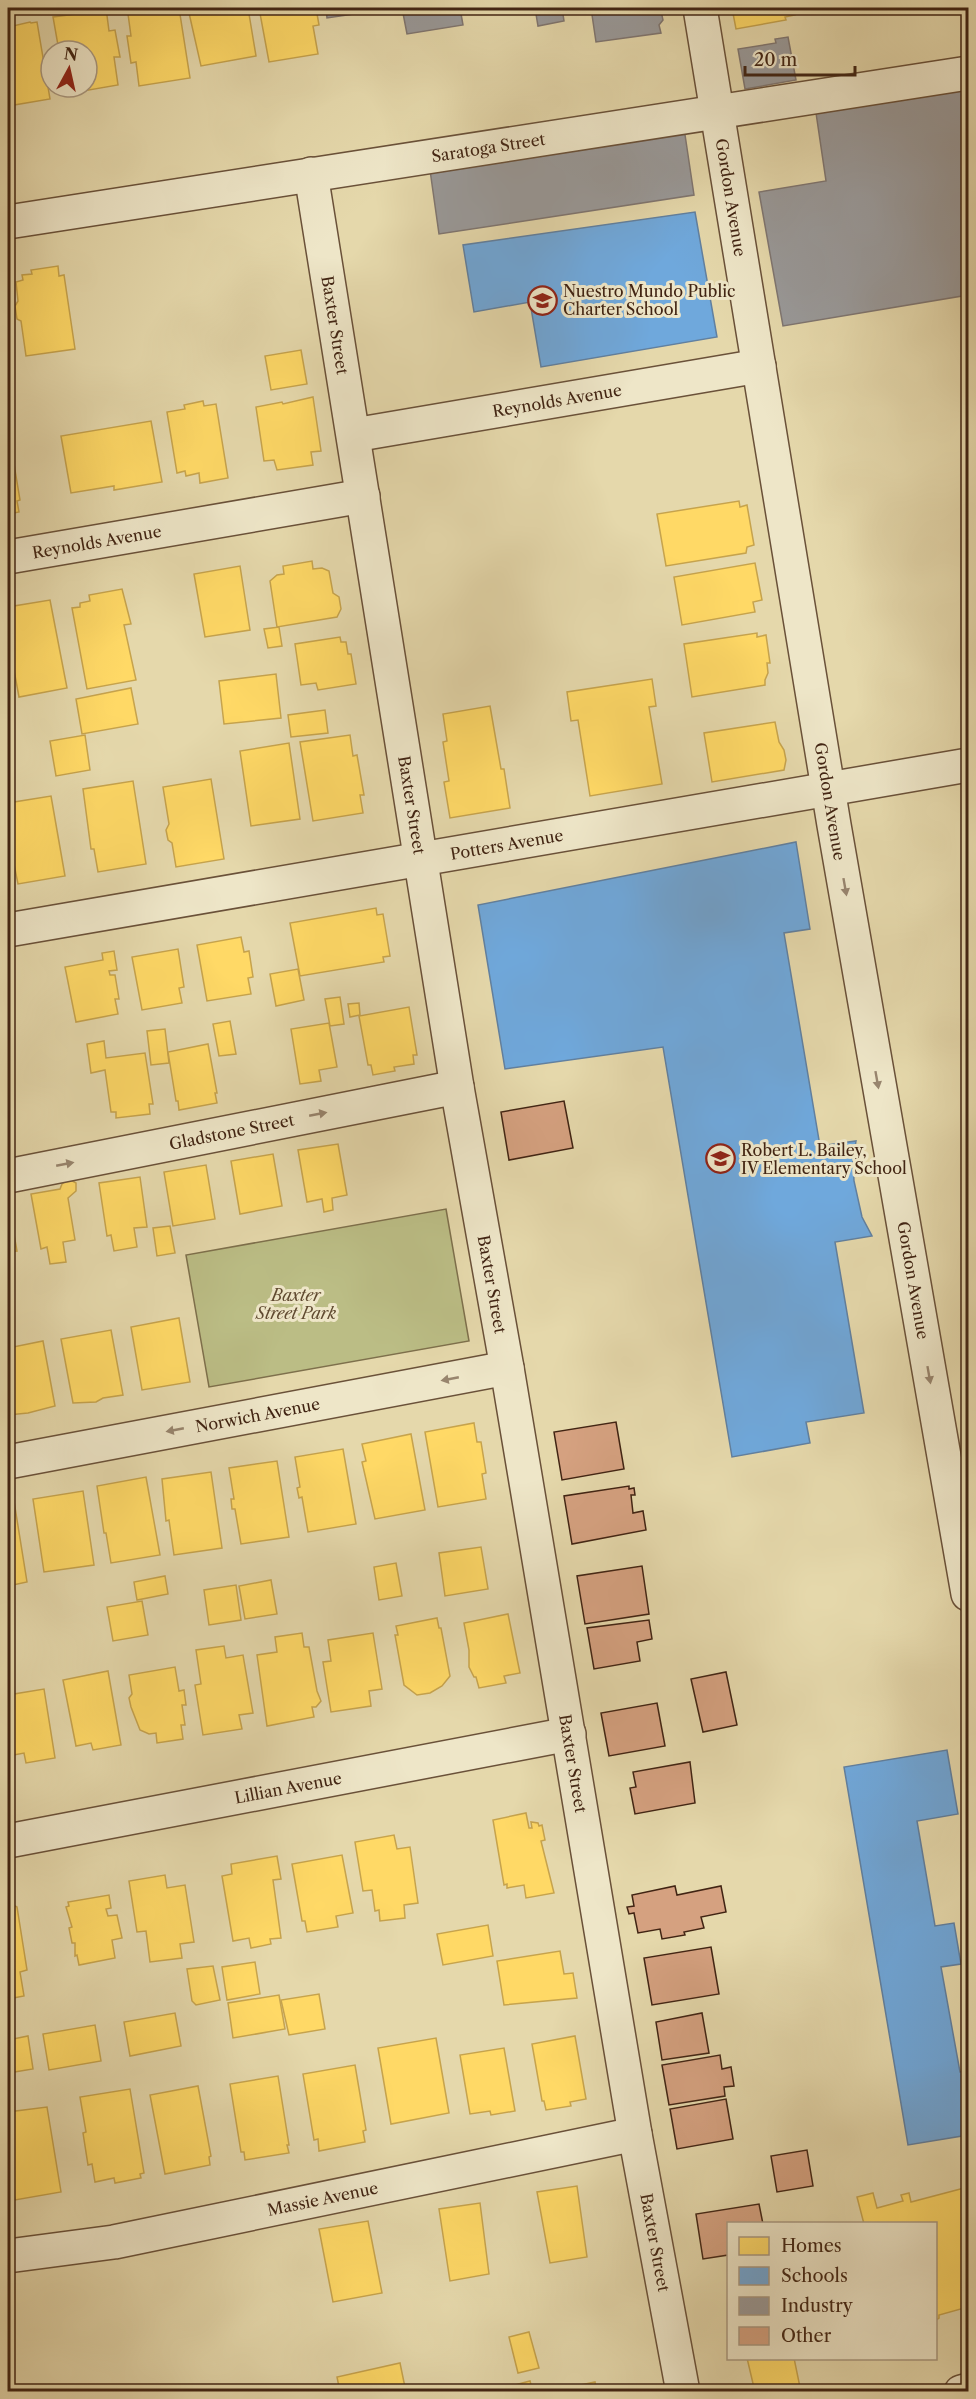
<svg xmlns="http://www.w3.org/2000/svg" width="976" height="2399" font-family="'Libre Caslon Text',serif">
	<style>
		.green { fill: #bbbd85; stroke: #7e704c; stroke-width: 1.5 }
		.homes { fill: #ffd966; stroke: #c6a34d; stroke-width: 1.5 }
		.schools { fill: #6fa8dc; stroke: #6180a0; stroke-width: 1.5 }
		.industry { fill: #999; stroke: #7f7671; stroke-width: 1.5 }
		.building { fill: #d5a180; stroke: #412413; stroke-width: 1.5 }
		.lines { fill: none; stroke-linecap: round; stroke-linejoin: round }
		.street-casing { stroke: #6a5139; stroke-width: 36 }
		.street { stroke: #eee6c8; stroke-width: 33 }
		.oneway { fill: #98856e }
		.labels { text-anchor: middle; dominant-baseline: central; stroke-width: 6; stroke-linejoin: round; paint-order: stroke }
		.street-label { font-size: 16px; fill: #412413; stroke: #eee6c8 }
		.poi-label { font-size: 16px; fill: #412413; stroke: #eee6c8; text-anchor: start }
		.park-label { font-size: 16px; font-style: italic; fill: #604a30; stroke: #eee6c8 }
	</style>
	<rect width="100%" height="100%" fill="#e5d8ab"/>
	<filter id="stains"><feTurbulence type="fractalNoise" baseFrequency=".00333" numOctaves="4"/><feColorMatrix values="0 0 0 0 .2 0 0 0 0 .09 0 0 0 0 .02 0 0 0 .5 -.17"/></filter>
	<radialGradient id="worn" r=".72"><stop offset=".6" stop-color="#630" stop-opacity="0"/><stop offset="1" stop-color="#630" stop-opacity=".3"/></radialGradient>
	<!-- green -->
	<path class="green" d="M446,1209L469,1341L209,1387L186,1255Z"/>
	<!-- homes -->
	<g class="homes">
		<path d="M91,8H106L109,31L115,30L120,57H114L118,85L66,94L64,87H87V51H59L53,17L83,13L82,9Z"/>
		<path d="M145,8H179L190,78L139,86L136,62L131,63L127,36H131L128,14L135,13V9Z"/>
		<path d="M192,8H248L256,56L201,66L189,13L193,12Z"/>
		<path d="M259,8H316L319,25L313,26L318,54L269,62Z"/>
		<path d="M732,8H793L795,15L785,17L786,20L736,29Z"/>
		<path d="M30,22L31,23L37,22L50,99L8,106V24L13,26Z"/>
		<path d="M58,266L59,276L64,275L75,349L26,356L21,321L17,319L15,306L18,301L16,282L23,280L22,275L32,274L31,270Z"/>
		<path d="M301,350L307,384L271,390L265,356Z"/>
		<path d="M313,397L321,451L311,452L313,465L277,470L274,460L264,461L256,407L282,402L283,404Z"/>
		<path d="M203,401L204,406L216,404L228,478L200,483L199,473L186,476L185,471L177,473L167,412L185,409L184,405Z"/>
		<path d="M151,421L162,482L114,490V486L71,493L61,436Z"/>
		<path d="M8,446H11L20,500L17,501L19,512L9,514L10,523L8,524Z"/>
		<path d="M739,501L740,507L747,505L754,545L747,547L746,553L666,566L657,514Z"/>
		<path d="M312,561L313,569L322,568L329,571L333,593L339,597L341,609L337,617L277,627L270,581L277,575L284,574L283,566Z"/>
		<path d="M755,563L762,600L753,602L755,612L682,625L674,577Z"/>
		<path d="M240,566L250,630L205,637L194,574Z"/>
		<path d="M122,589L131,624L124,625L136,680L87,689L72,608L80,607V603L90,601L89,595Z"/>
		<path d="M50,600L67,688L19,697L14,670L10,672L8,656V643L10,642L8,607Z"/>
		<path d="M279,627L282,646L268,648L264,629Z"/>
		<path d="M757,633V637L766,635L770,663H767L768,673L765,680V685L692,697L684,644Z"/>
		<path d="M340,637L341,642H346L348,654H351L356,684L318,690L316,683L301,685L295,644Z"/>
		<path d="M276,674L281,718L224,724L219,681Z"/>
		<path d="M652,679L656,706L649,707L662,784L590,796L578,720L571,721L567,692Z"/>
		<path d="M131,688L138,724L82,734L76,699Z"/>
		<path d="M490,706L501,769H504L510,808L450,818L444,782L449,781L443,742L447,741L443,714Z"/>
		<path d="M325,710L328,733L291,737L288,715Z"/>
		<path d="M775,722L779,742L784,750L786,760L784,770L712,782L704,733Z"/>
		<path d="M85,735L90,770L56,776L50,741Z"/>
		<path d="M350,735L353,756L357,755L364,795H360L363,813L313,821L300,742Z"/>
		<path d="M289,743L300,819L251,826L240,751Z"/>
		<path d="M211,779L224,859L176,867L172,843L168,840L166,830L169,824L163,787Z"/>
		<path d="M133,781L146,864L98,872L94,849H91L83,789Z"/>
		<path d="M51,796L65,876L18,884L8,835V803Z"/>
		<path d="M376,908L377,915L383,914L390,956L383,957L384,962L300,976L290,923Z"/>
		<path d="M241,937L244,952L249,951L253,977L248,978L251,994L207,1001L197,945Z"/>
		<path d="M178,949L184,987L179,988L182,1003L142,1010L132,957Z"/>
		<path d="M114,951L117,970L109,971L110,975H115L119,999H115L118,1014L76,1022L65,967L103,960L102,953Z"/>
		<path d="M298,969L304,1000L276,1006L270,974Z"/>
		<path d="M340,997L344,1024L330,1026L325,999Z"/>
		<path d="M359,1003L360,1015L350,1017L348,1004Z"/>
		<path d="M409,1007L417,1055H413L414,1064L394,1067L395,1071L373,1075L371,1065H368L359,1016Z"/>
		<path d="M230,1021L236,1054L219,1056L213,1024Z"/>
		<path d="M329,1023L337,1067L319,1070L321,1081L300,1084L291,1029Z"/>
		<path d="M165,1029L169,1063L151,1065L147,1031Z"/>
		<path d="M104,1041L106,1058L145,1053L153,1104H149L150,1114L116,1118V1112H111L105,1070L91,1073L87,1044Z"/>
		<path d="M208,1044L217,1093H215L217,1103L179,1110L178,1101H176L168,1052Z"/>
		<path d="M338,1144L347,1195L332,1198L333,1210L324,1212L322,1199L307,1202L298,1150Z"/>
		<path d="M273,1154L282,1206L240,1214L231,1161Z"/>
		<path d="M206,1165L215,1219L173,1226L164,1172Z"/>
		<path d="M140,1177L147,1227L134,1228L137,1247L114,1251L111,1235L107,1236L99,1183Z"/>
		<path d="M69,1179L76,1183V1191L68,1198L75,1240L63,1242L66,1262L50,1264L47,1247L41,1249L31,1194L60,1189L62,1184Z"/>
		<path d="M8,1200L17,1251L8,1252Z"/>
		<path d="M170,1226L175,1253L157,1256L153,1228Z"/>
		<path d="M179,1318L190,1382L142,1390L131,1327Z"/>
		<path d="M111,1330L123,1395L103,1398L96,1402L73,1403L61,1339Z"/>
		<path d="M43,1341L55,1406L28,1413L8,1415V1348Z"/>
		<path d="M474,1423L477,1442H481L486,1473L482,1474L486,1499L438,1507L425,1432Z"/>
		<path d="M411,1434L425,1510L375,1519L362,1462L366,1461L362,1444Z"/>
		<path d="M343,1449L356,1524L308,1532L302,1497L299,1498L297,1488L300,1487L295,1457Z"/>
		<path d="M277,1461L289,1537L241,1544L235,1509H232L231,1499H234L229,1468Z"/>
		<path d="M211,1472L222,1548L174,1555L169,1520L166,1521L162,1479Z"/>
		<path d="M146,1477L160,1555L111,1563L106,1533H104L97,1486Z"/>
		<path d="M83,1491L94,1565L44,1572L33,1499Z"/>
		<path d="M14,1501L27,1582L8,1586V1502Z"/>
		<path d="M481,1547L488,1589L445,1596L439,1553Z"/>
		<path d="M396,1563L402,1596L379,1600L374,1567Z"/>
		<path d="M165,1576L168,1594L137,1600L134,1582Z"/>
		<path d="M271,1580L277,1614L245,1619L239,1586Z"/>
		<path d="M236,1585L241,1620L209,1625L204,1590Z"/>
		<path d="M142,1601L148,1635L113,1641L107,1607Z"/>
		<path d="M508,1614L520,1673L504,1676L506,1683L479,1688L476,1677H474L469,1667V1650L464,1623Z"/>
		<path d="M437,1618L439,1628H441L450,1676L442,1686L430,1693L417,1695L404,1685L395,1635H398L396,1626Z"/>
		<path d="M302,1633L304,1647H309L317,1691L321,1701L316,1707H312L314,1717L267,1726L257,1655L277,1652L275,1637Z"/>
		<path d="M373,1633L382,1689L369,1691L371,1706L331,1712L323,1662L331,1661L328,1640Z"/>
		<path d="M224,1646L226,1658L243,1655L253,1713L239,1715L242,1729L203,1735L195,1685L201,1684L196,1650Z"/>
		<path d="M175,1667L179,1691L184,1690L186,1705H182L185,1725H181L183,1739L157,1743L156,1733L149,1734L140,1730L131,1707L129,1698L132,1694L129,1675Z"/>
		<path d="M108,1671L121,1745L93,1750L91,1743L76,1746L63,1680Z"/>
		<path d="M44,1689L55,1758L26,1763L24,1753L8,1756V1695Z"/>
		<path d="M526,1813L529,1828H532L531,1822L538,1823L539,1826L542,1825L545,1840L541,1841L554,1893L526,1898L524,1885L507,1888V1884L504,1885L493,1820Z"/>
		<path d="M394,1835L397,1849L410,1847L418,1903L404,1905L405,1918L380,1921L379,1910L375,1911L372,1890L363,1891L355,1842Z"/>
		<path d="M342,1855L353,1913L336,1916L338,1927L307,1932L305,1921H302L292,1864Z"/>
		<path d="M277,1856L281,1879L273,1880L281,1938L270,1939L271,1944L251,1948L249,1938L233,1941L222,1876L232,1874L231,1864Z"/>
		<path d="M165,1875L167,1888L185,1885L194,1942L180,1944L182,1958L150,1962L146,1931L137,1932L129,1881Z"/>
		<path d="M109,1895L111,1908L106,1909L108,1916L117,1915L122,1938L112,1940L115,1958L79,1965L77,1955L75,1956V1943H72L69,1928L72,1927L66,1907L69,1906L68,1902Z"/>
		<path d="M8,1902L17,1907L27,1970L20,1972L24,1996L8,1999Z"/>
		<path d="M488,1925L493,1956L443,1965L437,1934Z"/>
		<path d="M560,1951L564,1974L573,1973L577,1998L504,2005L497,1961Z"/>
		<path d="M255,1962L260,1994L227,2000L222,1967Z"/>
		<path d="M213,1966L220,2000L196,2005L192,2001L187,1969Z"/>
		<path d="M319,1994L325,2029L289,2035L281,2000Z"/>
		<path d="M279,1995L285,2029L233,2038L228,2003Z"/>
		<path d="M175,2013L181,2046L130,2056L124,2022Z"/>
		<path d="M95,2025L101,2061L49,2070L43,2034Z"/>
		<path d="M28,2036L33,2069L8,2073V2040Z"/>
		<path d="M575,2036L586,2099L570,2102L571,2106L546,2110L544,2101H542L532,2044Z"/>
		<path d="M436,2038L449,2113L391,2124L378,2048Z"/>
		<path d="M504,2048L515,2111L491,2115L490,2111L470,2114L460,2055Z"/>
		<path d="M355,2065L366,2130L363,2131L365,2142L319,2151L318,2139L314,2140L303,2074Z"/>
		<path d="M278,2076L289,2145H287L289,2153L245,2160L244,2152H241L230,2084Z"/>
		<path d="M198,2086L211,2156L209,2157L210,2165L165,2174L150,2095Z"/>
		<path d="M130,2089L144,2173L140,2174L141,2178L115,2183L114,2178L95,2182L92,2164L88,2165L83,2133L86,2132L80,2097Z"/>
		<path d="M47,2107L61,2192L15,2200L8,2162V2112Z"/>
		<path d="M577,2186L587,2257L550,2263L537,2192Z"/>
		<path d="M968,2187V2307L939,2315V2318L936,2320V2224H864L857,2197L873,2193L877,2208L903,2201L901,2195L909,2193L911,2202Z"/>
		<path d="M480,2203L489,2274L450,2281L439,2209Z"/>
		<path d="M368,2221L382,2293L333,2302L319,2229Z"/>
		<path d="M529,2332L539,2368L518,2373L509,2337Z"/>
		<path d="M747,2358H794L801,2392H755Z"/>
		<path d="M400,2363L406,2392H340L337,2377Z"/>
		<path d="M530,2381L533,2392H488Z"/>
		<path d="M595,2382L597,2392L553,2391Z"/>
	</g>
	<!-- schools -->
	<g class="schools">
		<path d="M695,212L717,337L541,367L530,302L474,312L463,245Z"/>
		<path d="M796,842L810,929L784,933L820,1146L856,1141L853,1161L854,1181L862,1217L872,1236L835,1242L864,1413L806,1422L810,1443L732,1457L663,1047L505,1069L478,905Z"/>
		<path d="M947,1750L958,1814L917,1821L935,1926L954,1923L961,1964L941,1967L960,2072L968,2071V2135L908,2145L844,1767Z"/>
	</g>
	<!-- industry -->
	<g class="industry">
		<path d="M326,8H381V10L327,18Z"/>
		<path d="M402,8H460L463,25L407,34Z"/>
		<path d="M535,8H562L564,21L538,26Z"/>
		<path d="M591,8H656L661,11L663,20L659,25L661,33L596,42Z"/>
		<path d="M788,37L796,80L745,89L738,49L776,43L775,39Z"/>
		<path d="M968,85V295L783,326L759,192L826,181L816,113L895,101L906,93Z"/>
		<path d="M684,128L694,195L439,234L429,163Z"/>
	</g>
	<!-- building -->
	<g class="building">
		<path d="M564,1101L573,1148L509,1160L501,1112Z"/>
		<path d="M616,1422L624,1469L562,1480L554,1432Z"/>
		<path d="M629,1486V1489L634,1488L635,1495H631L633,1513L643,1511L646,1530L572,1544L564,1496Z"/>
		<path d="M642,1566L649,1614L585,1624L577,1576Z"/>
		<path d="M649,1620L652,1639L637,1642L640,1661L594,1669L587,1628Z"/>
		<path d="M726,1672L737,1725L703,1732L691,1679Z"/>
		<path d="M657,1703L665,1746L609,1756L601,1713Z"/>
		<path d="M690,1762L695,1803L635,1814L630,1788L636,1787L633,1772Z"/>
		<path d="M675,1886L677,1895L721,1886L726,1912L701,1917L704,1928L684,1932L685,1935L662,1939L660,1929L638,1933L634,1913L629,1914L627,1907L634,1906L632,1895Z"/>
		<path d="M711,1947L719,1994L652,2005L644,1958Z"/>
		<path d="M702,2013L709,2053L662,2060L656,2022Z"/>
		<path d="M720,2055L722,2069L731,2067L734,2086L724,2087L725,2096L669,2105L662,2065Z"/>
		<path d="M726,2099L733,2139L677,2149L670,2109Z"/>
		<path d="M807,2150L813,2186L777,2192L771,2156Z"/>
		<path d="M759,2204L763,2224H728V2255L703,2259L696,2214Z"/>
	</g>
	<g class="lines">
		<defs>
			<g id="street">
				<path id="s1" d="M700,8L834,825L968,1594"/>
				<path id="s2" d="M311,174L457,1087L507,1368L635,2134L683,2392"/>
				<path id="s3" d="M8,222L968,73"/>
				<path id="s4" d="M354,435L759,366"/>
				<path id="s5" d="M8,557L363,496"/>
				<path id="s6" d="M8,930L968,765"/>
				<path id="s7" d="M8,1176L457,1087"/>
				<path id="s8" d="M8,1462L507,1368"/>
				<path id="s9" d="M8,1841L569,1734"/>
				<path id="s10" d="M8,2256L114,2242L635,2134"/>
				<path d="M961,2392L968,2390"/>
			</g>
		</defs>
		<!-- street casing -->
		<use href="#street" class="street-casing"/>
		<!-- street -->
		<use href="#street" class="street"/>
	</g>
	<!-- one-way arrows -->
	<defs><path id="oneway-solid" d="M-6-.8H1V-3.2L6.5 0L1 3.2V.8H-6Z" transform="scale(1.5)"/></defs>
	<g class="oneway">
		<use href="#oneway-solid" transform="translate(845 887) rotate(80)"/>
		<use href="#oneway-solid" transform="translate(877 1080) rotate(80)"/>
		<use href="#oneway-solid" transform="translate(318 1114) rotate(-11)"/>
		<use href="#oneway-solid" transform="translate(65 1164) rotate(-11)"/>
		<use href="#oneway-solid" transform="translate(929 1375) rotate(80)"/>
		<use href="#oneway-solid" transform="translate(450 1379) rotate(169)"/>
		<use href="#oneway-solid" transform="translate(175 1430) rotate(169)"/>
	</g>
	<!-- icons -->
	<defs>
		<symbol id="school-ring" viewBox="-11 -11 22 22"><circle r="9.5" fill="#eee6c8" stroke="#8f2418" stroke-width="1.5"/><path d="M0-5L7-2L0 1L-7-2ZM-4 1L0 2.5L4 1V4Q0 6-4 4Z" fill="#8f2418"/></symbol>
	</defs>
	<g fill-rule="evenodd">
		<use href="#school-ring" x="526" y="284" width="33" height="33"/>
		<use href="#school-ring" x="704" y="1142" width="33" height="33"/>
	</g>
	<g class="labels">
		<!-- street labels -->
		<g class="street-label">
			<text stroke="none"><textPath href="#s3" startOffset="486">Saratoga Street</textPath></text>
			<text stroke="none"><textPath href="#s1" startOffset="192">Gordon Avenue</textPath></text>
			<text stroke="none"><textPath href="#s2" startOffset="153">Baxter Street</textPath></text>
			<text stroke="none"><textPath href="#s4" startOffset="206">Reynolds Avenue</textPath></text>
			<text stroke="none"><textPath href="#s5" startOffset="90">Reynolds Avenue</textPath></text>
			<text stroke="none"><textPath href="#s1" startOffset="804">Gordon Avenue</textPath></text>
			<text stroke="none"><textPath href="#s2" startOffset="639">Baxter Street</textPath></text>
			<text stroke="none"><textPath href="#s6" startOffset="506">Potters Avenue</textPath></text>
			<text stroke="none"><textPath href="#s7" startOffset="228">Gladstone Street</textPath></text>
			<text stroke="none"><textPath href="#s1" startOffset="1290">Gordon Avenue</textPath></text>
			<text stroke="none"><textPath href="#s2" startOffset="1125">Baxter Street</textPath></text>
			<text stroke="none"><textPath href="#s8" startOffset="254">Norwich Avenue</textPath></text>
			<text stroke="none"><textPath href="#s2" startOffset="1611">Baxter Street</textPath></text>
			<text stroke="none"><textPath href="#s9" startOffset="285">Lillian Avenue</textPath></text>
			<text stroke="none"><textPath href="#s10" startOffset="320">Massie Avenue</textPath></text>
			<text stroke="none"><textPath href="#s2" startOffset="2097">Baxter Street</textPath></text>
		</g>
		<!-- poi labels -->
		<g class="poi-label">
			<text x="563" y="291">Nuestro Mundo Public<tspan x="563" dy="18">Charter School</tspan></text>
			<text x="741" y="1150">Robert L. Bailey,<tspan x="741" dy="18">IV Elementary School</tspan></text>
		</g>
		<!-- park labels -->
		<g class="park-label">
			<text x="296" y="1295">Baxter<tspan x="296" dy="18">Street Park</tspan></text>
		</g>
	</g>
	<!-- margin -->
	<rect width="976" height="2399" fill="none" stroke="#e5d8ab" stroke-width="30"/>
	<rect x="9" y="9" width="958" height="2381" fill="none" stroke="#412413" stroke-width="3"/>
	<rect x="15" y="15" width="946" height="2369" fill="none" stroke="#412413" stroke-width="1.5"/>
	<!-- legend -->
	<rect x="727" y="2222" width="210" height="138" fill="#eee6c8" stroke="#a99880" stroke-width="1.5"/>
	<rect x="739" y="2237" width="30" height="18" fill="#ffd966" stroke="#a99880" stroke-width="1.5"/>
	<text x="781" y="2252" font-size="18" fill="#412413">Homes</text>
	<rect x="739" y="2267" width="30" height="18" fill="#6fa8dc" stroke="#a99880" stroke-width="1.5"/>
	<text x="781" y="2282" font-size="18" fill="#412413">Schools</text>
	<rect x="739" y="2297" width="30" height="18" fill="#999999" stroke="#a99880" stroke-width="1.5"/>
	<text x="781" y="2312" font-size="18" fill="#412413">Industry</text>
	<rect x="739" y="2327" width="30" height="18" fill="#d5a180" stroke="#a99880" stroke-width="1.5"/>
	<text x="781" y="2342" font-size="18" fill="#412413">Other</text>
	<!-- north arrow -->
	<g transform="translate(69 69) rotate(8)"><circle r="28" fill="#eee6c8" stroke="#a99880" stroke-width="1.5"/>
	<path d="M0-4.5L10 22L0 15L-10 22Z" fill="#8f2418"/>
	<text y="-9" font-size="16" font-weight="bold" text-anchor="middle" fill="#412413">N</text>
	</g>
	<!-- scale -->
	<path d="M745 66v9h110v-9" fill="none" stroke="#412413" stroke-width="3"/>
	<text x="754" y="66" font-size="18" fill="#412413" stroke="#eee6c8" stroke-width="4.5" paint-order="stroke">20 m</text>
	<rect width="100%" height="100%" filter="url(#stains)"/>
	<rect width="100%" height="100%" fill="url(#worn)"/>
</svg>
